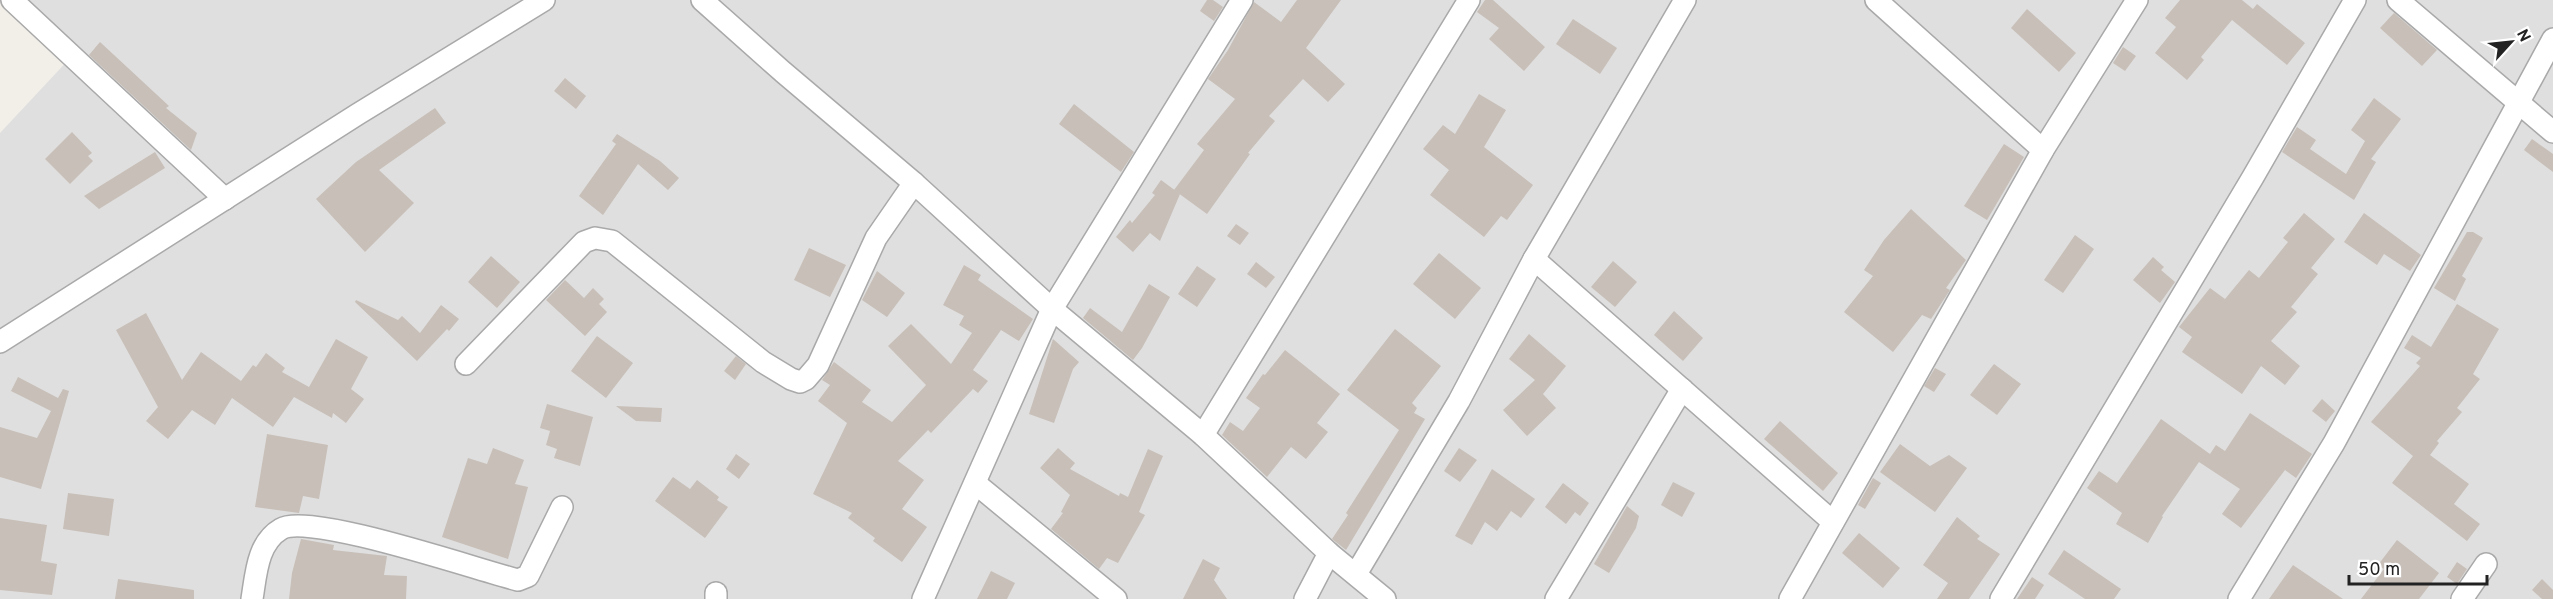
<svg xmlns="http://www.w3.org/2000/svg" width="2553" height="599" font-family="Overpass,sans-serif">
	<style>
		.residential { fill: #e0dfdf }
		.building { fill: #c7bfb8 }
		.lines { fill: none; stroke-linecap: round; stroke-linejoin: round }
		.minor-casing { stroke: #a9a9a9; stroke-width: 24 }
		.minor { stroke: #fff; stroke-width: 21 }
	</style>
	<rect width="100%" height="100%" fill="#f2efe9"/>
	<!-- residential -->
	<path class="residential" d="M12,0H2553V599H0V133L72,56Z"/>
	<!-- building -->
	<g class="building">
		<path d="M1207,0H1213L1223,7L1214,21L1200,11Z"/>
		<path d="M1297,0H1341L1306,48L1345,84L1328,102L1303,79L1269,116L1275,121L1248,153L1250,154L1207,214L1174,190L1204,150L1197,144L1235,99L1208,79L1228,50L1254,2L1281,22Z"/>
		<path d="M1485,0H1493L1545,47L1524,71L1489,39L1499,28L1477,12Z"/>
		<path d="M2180,0H2242L2253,9L2257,4L2305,43L2287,65L2232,20L2201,57L2204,60L2187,80L2155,53L2176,27L2165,18Z"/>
		<path d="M2027,9L2076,53L2059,72L2011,28Z"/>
		<path d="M2394,13L2437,50L2422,66L2380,28Z"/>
		<path d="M1573,19L1617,48L1600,74L1556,44Z"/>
		<path d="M100,42L169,106L166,108L197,133L191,150L89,55Z"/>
		<path d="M2123,47L2136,56L2125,71L2113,63Z"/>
		<path d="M565,78L586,96L576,109L554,91Z"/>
		<path d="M1479,94L1506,110L1484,147L1533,185L1507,220L1501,216L1484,237L1430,195L1449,170L1423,149L1443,125L1455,134Z"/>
		<path d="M2374,98L2401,119L2371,159L2376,162L2354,200L2282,152L2297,127L2316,140L2310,149L2346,174L2365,141L2351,130Z"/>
		<path d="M1074,104L1134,152L1121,172L1059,124Z"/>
		<path d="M435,108L446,123L379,170L414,203L365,252L316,199L356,162Z"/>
		<path d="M72,132L92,153L88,156L93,161L70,184L45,159Z"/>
		<path d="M617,134L660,161L679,178L668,190L638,164L603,215L579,196L616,144L612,141Z"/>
		<path d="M2532,139L2553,154V172L2524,150Z"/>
		<path d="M2004,144L2024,157L1987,220L1964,206Z"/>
		<path d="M155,152L165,168L99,209L84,196Z"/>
		<path d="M1161,180L1180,194L1160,241L1150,233L1133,252L1116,237L1130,220L1132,223L1155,195L1152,193Z"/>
		<path d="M1911,209L1966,260L1946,288L1950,290L1931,319L1922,315L1893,352L1844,312L1873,276L1864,270L1884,240Z"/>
		<path d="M2304,213L2335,239L2311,268L2318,274L2291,307L2297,312L2271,341L2300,366L2285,385L2261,366L2242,394L2182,352L2192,337L2179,327L2210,288L2225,299L2249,270L2259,278L2288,242L2283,238Z"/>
		<path d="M2364,213L2421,255L2410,271L2384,254L2377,265L2344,242Z"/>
		<path d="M1236,224L1249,233L1240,245L1227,236Z"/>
		<path d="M2467,232H2473L2483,238L2462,276L2466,279L2455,301L2434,288Z"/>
		<path d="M2075,235L2094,249L2063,293L2044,280Z"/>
		<path d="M809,248L846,265L830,297L794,280Z"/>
		<path d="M1439,253L1481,288L1455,319L1413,284Z"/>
		<path d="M491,256L520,282L497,308L468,282Z"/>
		<path d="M2153,257L2164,267L2161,270L2175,282L2160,303L2133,280Z"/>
		<path d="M1613,261L1637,282L1615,307L1591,287Z"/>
		<path d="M1256,262L1275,277L1266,288L1247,274Z"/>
		<path d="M964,265L981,275L978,280L1033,319L1019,341L1001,330L973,370L988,381L978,393L973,389L931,433L928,430L898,461L924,480L902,509L927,527L902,562L873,541L875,538L848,518L852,513L813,494L847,423L818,401L830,385L822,380L834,362L871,390L862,402L892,422L926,385L888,346L911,324L951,364L972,333L959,325L964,316L943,305Z"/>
		<path d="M1197,266L1216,279L1197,307L1178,294Z"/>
		<path d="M877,271L905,293L887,317L862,300Z"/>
		<path d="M565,280L584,298L593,288L604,299L599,304L607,312L585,336L546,300Z"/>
		<path d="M1149,284L1170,297L1142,348L1133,360L1083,318L1090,308L1122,332Z"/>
		<path d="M356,300L398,320L402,316L420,333L441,305L459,319L449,331L447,329L417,361L355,302Z"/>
		<path d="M2457,304L2499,329L2473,374L2480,379L2457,408L2462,412L2437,441L2439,443L2430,455L2469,484L2454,504L2480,524L2467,541L2392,483L2413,456L2371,422L2420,366L2416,363L2421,358L2404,348L2412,335L2431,347Z"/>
		<path d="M1674,311L1703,338L1683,361L1654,335Z"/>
		<path d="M146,313L182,380L201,352L241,381L253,365L256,367L266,353L285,368L282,372L309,387L336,339L368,357L351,389L364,399L346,423L333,413L332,418L294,397L273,427L232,398L215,425L192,410L168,439L146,421L158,407L116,330Z"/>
		<path d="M1395,329L1441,366L1412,403L1417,408L1414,413L1425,419L1346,550L1332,539L1348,515L1346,513L1399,430L1347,390Z"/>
		<path d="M1529,334L1566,366L1543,394L1556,408L1527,436L1503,410L1535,380L1509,359Z"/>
		<path d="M597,336L633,363L606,398L571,371Z"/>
		<path d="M1053,339L1079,362L1073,369L1054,423L1029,414Z"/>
		<path d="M1285,350L1340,394L1317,423L1328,432L1306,459L1291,447L1267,477L1222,435L1230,422L1243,431L1260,408L1246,398L1263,374L1265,375Z"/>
		<path d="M736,356L746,364L735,380L724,371Z"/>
		<path d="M1994,364L2021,384L1997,415L1970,395Z"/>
		<path d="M1935,368L1946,374L1934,392L1924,386Z"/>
		<path d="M18,377L58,398L63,389L69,391L41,489L0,477V427L37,438L51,411L11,391Z"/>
		<path d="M2322,399L2335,411L2326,422L2312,411Z"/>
		<path d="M547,404L593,417L580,466L554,458L557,449L546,445L550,431L540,428Z"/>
		<path d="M616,406L662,408L661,422L636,421Z"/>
		<path d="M2250,413L2312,454L2296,478L2285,470L2241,528L2222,514L2240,489L2199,462L2162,516L2163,517L2148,543L2116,524L2122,513L2087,488L2099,471L2117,483L2161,419L2210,454L2216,445L2225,451Z"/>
		<path d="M1780,421L1838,473L1823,491L1764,439Z"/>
		<path d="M267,434L328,445L319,499L303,496L299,513L255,507Z"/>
		<path d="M1900,444L1930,466L1949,455L1967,468L1935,512L1880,472Z"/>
		<path d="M493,448L524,460L515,484L528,487L508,559L442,537L468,458L487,464Z"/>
		<path d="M1058,448L1075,463L1070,469L1119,496L1120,493L1128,497L1148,449L1163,456L1139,512L1145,515L1118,563L1107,558L1099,569L1051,529L1063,513L1061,512L1070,495L1040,468Z"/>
		<path d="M1459,448L1477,460L1460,482L1444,471Z"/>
		<path d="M736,454L750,464L739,479L726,469Z"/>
		<path d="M1492,469L1535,499L1521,518L1511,511L1497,531L1485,522L1472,545L1455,536Z"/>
		<path d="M673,477L690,489L697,480L719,497L717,500L728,507L705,538L655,501Z"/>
		<path d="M1873,478L1881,483L1865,509L1858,505Z"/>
		<path d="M1673,482L1695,493L1682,517L1661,505Z"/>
		<path d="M1563,483L1589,503L1580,516L1575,512L1566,524L1545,507Z"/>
		<path d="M68,493L114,499L109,536L63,529Z"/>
		<path d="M1627,506L1639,516L1636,528L1609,573L1594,564Z"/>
		<path d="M1957,517L1980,536L1977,539L2000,554L1969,599H1937L1948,583L1923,565Z"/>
		<path d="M0,518L47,525L41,561L57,564L52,595L0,590Z"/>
		<path d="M1859,533L1900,568L1883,588L1842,553Z"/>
		<path d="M301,539L334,545L333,550L387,556L384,575L407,576L406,599H289L292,573Z"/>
		<path d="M2397,540L2439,573L2419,599H2361L2384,569L2378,565Z"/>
		<path d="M2064,550L2121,589L2114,599H2085L2048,574Z"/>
		<path d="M1203,559L1220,568L1214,580L1227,599H1183Z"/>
		<path d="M2457,562L2467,569L2457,584L2447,577Z"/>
		<path d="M2293,565L2343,599H2269Z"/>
		<path d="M991,571L1015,583L1007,599H977Z"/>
		<path d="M2032,577L2044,585L2035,599H2017Z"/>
		<path d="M118,579L194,590V599H115Z"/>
		<path d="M2542,579L2553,590V599H2542L2532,590Z"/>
	</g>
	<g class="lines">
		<defs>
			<g id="minor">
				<path d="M12,0L225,199"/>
				<path d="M702,0L783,72L914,183L1052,309L1203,435L1329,553L1385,599"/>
				<path d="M1876,0L2043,150"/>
				<path d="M2398,0L2553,132"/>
				<path d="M1534,259L1833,522"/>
				<path d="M0,342L358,114L544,0"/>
				<path d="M466,364L584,242L595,238L612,241L763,362L791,379L800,382L806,379L818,365L876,238L914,183"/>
				<path d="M1203,435L1469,0"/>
				<path d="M975,483L1116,599"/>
				<path d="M1356,574L1459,401L1534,259L1685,0"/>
				<path d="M252,599C256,575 257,543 281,529C309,512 478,570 518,580L528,576L562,507"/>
				<path d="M716,599V593"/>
				<path d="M923,599L1052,309L1242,0"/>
				<path d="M1305,599L1329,553"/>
				<path d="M1556,599L1682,389"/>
				<path d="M1790,599L2043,150L2137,0"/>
				<path d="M2001,599L2253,177L2355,0"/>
				<path d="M2239,599L2334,443L2553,39"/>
				<path d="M2462,599L2486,564"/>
			</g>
		</defs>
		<!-- minor casing -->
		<use href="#minor" class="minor-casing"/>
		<!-- minor -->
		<use href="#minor" class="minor"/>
	</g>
	<!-- north arrow -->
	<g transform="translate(2511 42) rotate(63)" stroke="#ffffff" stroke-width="4.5" paint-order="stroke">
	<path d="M0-4.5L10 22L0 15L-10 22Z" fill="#222222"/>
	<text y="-9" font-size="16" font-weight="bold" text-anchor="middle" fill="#222222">N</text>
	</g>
	<!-- scale -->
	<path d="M2349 575v9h138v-9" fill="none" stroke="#222222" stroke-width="3"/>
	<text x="2358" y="575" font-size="18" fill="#222222" stroke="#ffffff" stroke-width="4.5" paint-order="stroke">50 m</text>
</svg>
